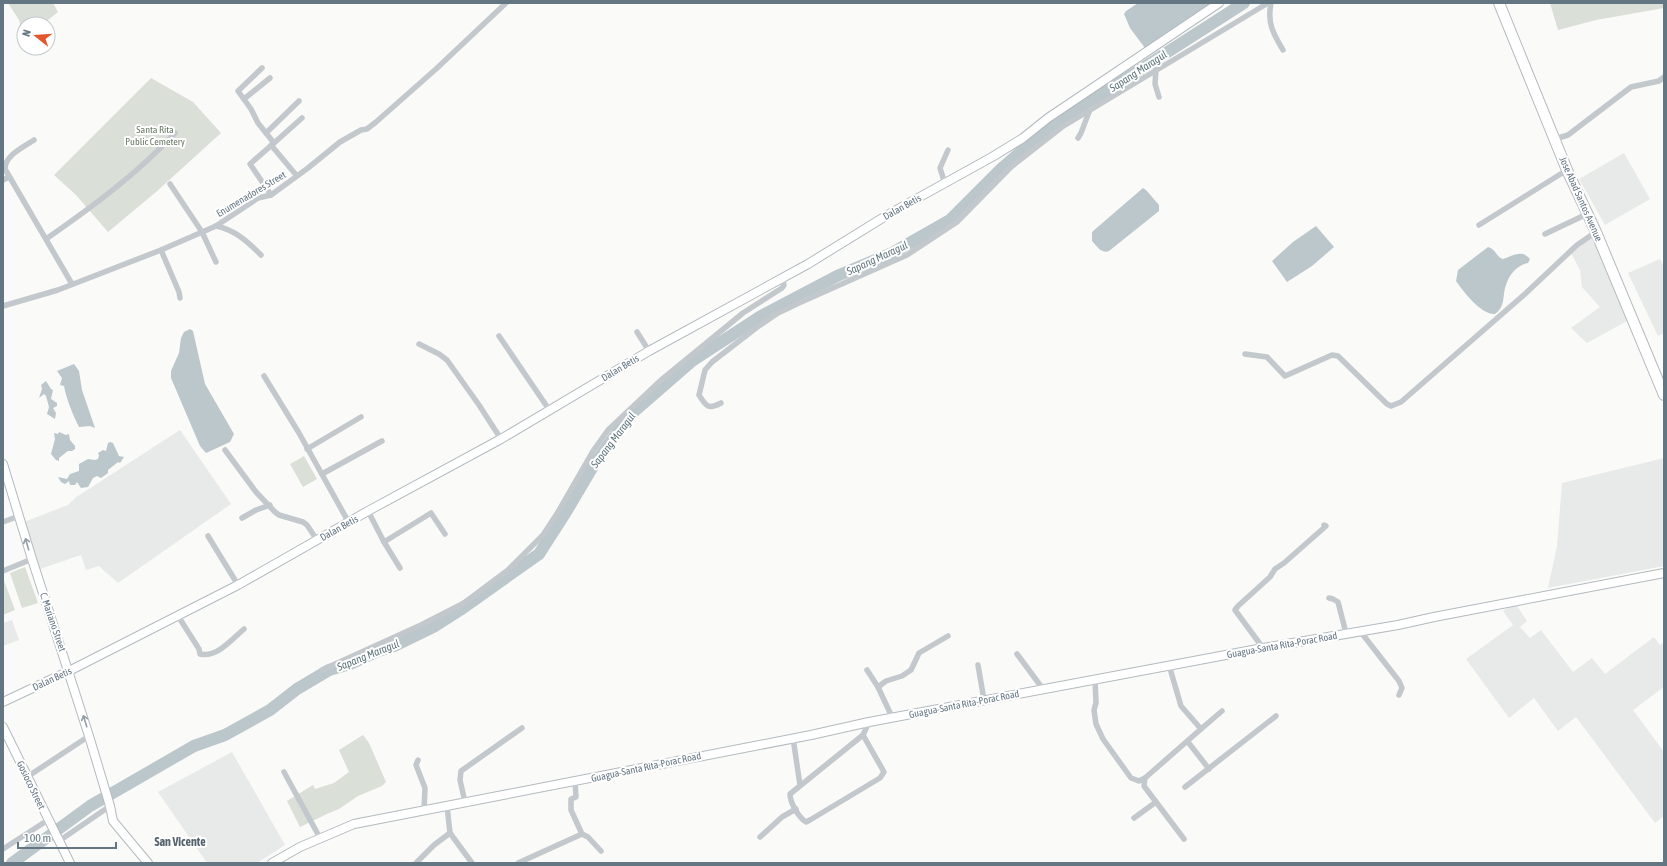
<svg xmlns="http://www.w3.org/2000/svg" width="1667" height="866" font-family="'Asap Condensed',sans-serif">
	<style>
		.built { fill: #e8e9e9 }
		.green { fill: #dadfd7 }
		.water { fill: #bbc7cb }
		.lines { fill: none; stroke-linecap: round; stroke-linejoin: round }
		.river { stroke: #bbc7cb; stroke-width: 12 }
		.secondary-casing { stroke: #b3babf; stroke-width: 10 }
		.highway-casing { stroke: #b4b9bd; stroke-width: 12 }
		.street { stroke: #c3c8cc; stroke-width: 5.5 }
		.secondary { stroke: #fff; stroke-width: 8 }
		.highway { stroke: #fff; stroke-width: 10 }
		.oneway { stroke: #939fa8 }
		.labels { text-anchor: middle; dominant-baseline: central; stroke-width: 4; stroke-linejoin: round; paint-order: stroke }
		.park-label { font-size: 10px; fill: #687a64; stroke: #fff }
		.street-label { font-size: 10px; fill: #657683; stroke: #fff }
		.water-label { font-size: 11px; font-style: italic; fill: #60757c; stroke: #fff }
		.quarter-label { font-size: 12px; font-weight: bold; fill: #57646e; stroke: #fff }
	</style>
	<rect width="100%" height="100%" fill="#fafaf8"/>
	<!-- built -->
	<g class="built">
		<path d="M1624,153L1650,199L1605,225L1579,179Z"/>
		<path d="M1593,236L1629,320L1587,343L1571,328L1600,307L1582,287L1580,270L1571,253Z"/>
		<path d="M1660,259L1664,267V333L1658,336L1628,273Z"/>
		<path d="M180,430L231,504L118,583L99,566L86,570L81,555L40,569L24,522L68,505L75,498Z"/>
		<path d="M1664,458V566L1548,588L1557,546L1562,483Z"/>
		<path d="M1515,603L1527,621L1520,627L1530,638L1541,630L1573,672L1592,658L1605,674L1654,637L1660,645L1664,642V687L1633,710L1664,752V816L1655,823L1576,717L1558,731L1534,698L1509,718L1466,659L1513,625L1503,611Z"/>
		<path d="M12,620L19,640L3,646V623Z"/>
		<path d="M232,752L285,845L257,863H207L158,792Z"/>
	</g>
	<!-- green -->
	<g class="green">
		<path d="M8,3H53L58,12L43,24H24V29L22,30L19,20Z"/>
		<path d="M1550,3H1664V8L1596,20L1558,30Z"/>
		<path d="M151,78L193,102L221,133L156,192L108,232L76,195L54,175Z"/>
		<path d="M304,456L317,479L303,487L290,464Z"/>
		<path d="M25,567L38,603L22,608L10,573Z"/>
		<path d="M3,578L15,610L3,615Z"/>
		<path d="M363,735L369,743L386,782L382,786L358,796L339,809L329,813L300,827L287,801L313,785L315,789L334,783L349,772L339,750Z"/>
	</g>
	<!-- water -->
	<g class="water">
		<path d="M1138,3H1213L1145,48L1130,28L1124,14L1126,11Z"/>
		<path d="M1143,188L1146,190L1159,205V211L1109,251C1101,254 1097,246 1092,241V232Z"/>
		<path d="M1316,226L1334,247L1312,266L1287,282L1272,261L1293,242Z"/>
		<path d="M1488,247C1496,249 1496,257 1503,259C1512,256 1522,249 1530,259L1528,263C1517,265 1509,275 1506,285C1502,296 1506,306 1495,314C1481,315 1463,291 1456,281L1458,270Z"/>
		<path d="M190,329L193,331L205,384L234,434L230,442L206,453L200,446L171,378V371L179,353L181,338L184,332Z"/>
		<path d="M74,364L79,371L82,390L95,428L90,426L79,427C73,415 66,398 64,386L60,385L62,378L57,371Z"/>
		<path d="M46,381L51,389L53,390L51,399L57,403V406L53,408L56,413L55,419L47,414L49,407L46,396L44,394L39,398L42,389L41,385Z"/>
		<path d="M59,432L66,435L69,434L70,440L75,446V449L72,451H68L59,458V461L56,460L51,454L55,439L54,433L58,434Z"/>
		<path d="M110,442L113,443L119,456L124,457L120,463L118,462L108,470V473L101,478L97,476L93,478L88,487L81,488L77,482L75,485H70L69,481L65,484L61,482L58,477L67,479L70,474L79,471V464L88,459L95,460L98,459L99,455L98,453L103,450L106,451L108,443Z"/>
	</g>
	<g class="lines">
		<!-- river -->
		<path class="river" d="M12,863L90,806L194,746L225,735L270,710L297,689L329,670L350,664L378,651L394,646L435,626L460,610L539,554L566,512L595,463L630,415L692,361L761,316L837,276L892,253L950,220L1001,169L1046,130L1244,3"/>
		<defs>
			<g id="secondary">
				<path d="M3,464L32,559L89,736L110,806L113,821L148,863"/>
				<path d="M3,702L69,671L238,585L368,511L501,439L649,351L808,264L889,214L992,157L1023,138L1048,118L1219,3"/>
				<path d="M3,727L70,863"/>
				<path d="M272,863L300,847L354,824L811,735L869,722L1263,648L1398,625L1434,617L1664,573"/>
			</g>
			<path id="highway" d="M1499,3L1567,170L1596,232L1664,395"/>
		</defs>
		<!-- secondary casing -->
		<use href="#secondary" class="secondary-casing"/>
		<!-- highway casing -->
		<use href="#highway" class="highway-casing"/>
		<!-- street -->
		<g class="street">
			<path d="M1271,3C1267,23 1273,33 1283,50"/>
			<path d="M262,68L238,91L251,109L258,123L274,143L250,164L271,195"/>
			<path d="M1156,69L1155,84L1159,97"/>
			<path d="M244,99L270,78"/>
			<path d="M266,133L299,101"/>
			<path d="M1078,138L1081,133L1089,112"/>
			<path d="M1555,139L1568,135L1631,87L1659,81L1664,77"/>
			<path d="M34,140C24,147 5,155 5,169L72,284"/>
			<path d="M274,143L302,118"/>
			<path d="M271,145L297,176"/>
			<path d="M3,180L9,177"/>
			<path d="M170,184L202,232L216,262"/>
			<path d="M945,184L940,168L948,150"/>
			<path d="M1479,225L1567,170"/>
			<path d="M216,226C235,230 247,241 261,255"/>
			<path d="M1545,234L1587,214"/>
			<path d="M46,239C92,207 137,174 175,133"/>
			<path d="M161,250L179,292L180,298"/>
			<path d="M3,306L58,290L161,250L216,226L258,198L271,195L308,168L340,142L361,130L367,129L376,122L436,69L506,3"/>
			<path d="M637,332L649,351"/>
			<path d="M499,336L550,411"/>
			<path d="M419,344L439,354L447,360L479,405L501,439"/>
			<path d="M1245,354L1267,357L1285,376L1332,355L1338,356L1387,404L1391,406L1401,402L1526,293L1577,245L1596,232"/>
			<path d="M264,376L299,433L349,523"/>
			<path d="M721,403C708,410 706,406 699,395L705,370L712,362L756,328L778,313L799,303L907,255L957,222L1011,167L1062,127L1268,3"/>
			<path d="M307,449L361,417"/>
			<path d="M225,450L256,492L275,512L279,515L303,522L307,525L317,540"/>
			<path d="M322,474L382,441"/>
			<path d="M368,511L384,542L431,513L445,534"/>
			<path d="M242,518L256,510L270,505"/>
			<path d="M3,522L19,516"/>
			<path d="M208,536L238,585"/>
			<path d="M384,542L400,568"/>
			<path d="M3,571L32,559"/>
			<path d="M1329,598L1333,599L1338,602L1346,633"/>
			<path d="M178,616L199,649L200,654C217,658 232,639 244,629"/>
			<path d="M1360,631L1399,681L1402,688L1399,695"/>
			<path d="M1263,648L1235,610L1238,606L1270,577L1275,569L1284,563L1326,526L1324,525"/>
			<path d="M1017,654L1043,689"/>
			<path d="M978,665L984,700"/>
			<path d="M1169,665L1181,706L1201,729L1145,778L1144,786L1184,839"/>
			<path d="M322,670L421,625L464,603L508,570L543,535L558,512L593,451L608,430L660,381L743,313L782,288L784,285L782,278"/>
			<path d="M867,670L878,687L892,717"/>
			<path d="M1095,679L1096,703L1094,710L1096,724L1103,739L1131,778L1139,781L1145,778"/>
			<path d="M878,687L886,681L902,676L911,670L919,653L948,636"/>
			<path d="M1201,729L1222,711"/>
			<path d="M863,735L884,772L880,778L810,820L806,822C798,817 790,802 790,794L863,735L869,722"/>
			<path d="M793,738L800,785"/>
			<path d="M1188,742L1209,769"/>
			<path d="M418,760L416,765L425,788L424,810"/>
			<path d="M284,772L320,838"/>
			<path d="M27,777L89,736"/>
			<path d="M1185,787L1276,716"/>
			<path d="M465,802L460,780L461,771L522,728"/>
			<path d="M447,806L450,833L472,863"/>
			<path d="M1134,818L1156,802"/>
			<path d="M582,834L588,837L601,851"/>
			<path d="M760,837L782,817L796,809"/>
			<path d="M59,841L110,806"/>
			<path d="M3,849L48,820"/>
			<path d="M416,863L434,845L450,833"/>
			<path d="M518,863L582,834L571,810V799L576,797L575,781"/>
		</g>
		<!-- secondary -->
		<use href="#secondary" class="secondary"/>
		<!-- highway -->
		<use href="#highway" class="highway"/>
	</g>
	<!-- one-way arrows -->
	<defs><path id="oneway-shaft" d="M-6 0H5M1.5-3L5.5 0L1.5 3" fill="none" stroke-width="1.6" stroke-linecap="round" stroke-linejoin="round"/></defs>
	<g class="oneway">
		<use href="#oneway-shaft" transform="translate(27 544) rotate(-106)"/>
		<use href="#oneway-shaft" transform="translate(85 721) rotate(-107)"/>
	</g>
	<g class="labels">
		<!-- park labels -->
		<g class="park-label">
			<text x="155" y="129">Santa Rita<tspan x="155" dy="12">Public Cemetery</tspan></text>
		</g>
		<!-- street labels -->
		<g class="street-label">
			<text transform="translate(251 194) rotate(-31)">Enumenadores Street</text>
			<text transform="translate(1581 199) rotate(66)">Jose Abad Santos Avenue</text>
			<text transform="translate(902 207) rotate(-29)">Dalan Betis</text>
			<text transform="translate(620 368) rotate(-31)">Dalan Betis</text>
			<text transform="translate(339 528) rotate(-29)">Dalan Betis</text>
			<text transform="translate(53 622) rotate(71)">C. Mariano Street</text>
			<text transform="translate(1282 645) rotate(-10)">Guagua-Santa Rita-Porac Road</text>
			<text transform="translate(52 679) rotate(-25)">Dalan Betis</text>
			<text transform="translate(964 704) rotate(-11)">Guagua-Santa Rita-Porac Road</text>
			<text transform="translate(646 767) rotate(-12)">Guagua-Santa Rita-Porac Road</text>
			<text transform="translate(31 785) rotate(64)">Gosioco Street</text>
		</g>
		<!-- water labels -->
		<g class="water-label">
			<text transform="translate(1138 71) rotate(-33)">Sapang Maragul</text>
			<text transform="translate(877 258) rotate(-25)">Sapang Maragul</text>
			<text transform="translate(613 440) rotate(-53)">Sapang Maragul</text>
			<text transform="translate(368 655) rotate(-22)">Sapang Maragul</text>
		</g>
		<!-- quarter labels -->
		<g class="quarter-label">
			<text x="180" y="842">San Vicente</text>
		</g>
	</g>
	<!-- border -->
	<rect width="1667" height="866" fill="none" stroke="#657683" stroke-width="8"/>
	<!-- north arrow -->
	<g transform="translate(36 36) rotate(287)"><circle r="19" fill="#ffffff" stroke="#c1c8cd"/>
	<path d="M0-3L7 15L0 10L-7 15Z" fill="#e4572e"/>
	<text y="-6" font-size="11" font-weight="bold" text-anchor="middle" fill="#657683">N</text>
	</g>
	<!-- scale -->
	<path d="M18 842v6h98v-6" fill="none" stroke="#657683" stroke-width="2"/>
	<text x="24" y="842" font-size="12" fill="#657683" stroke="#ffffff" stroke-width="3" paint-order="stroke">100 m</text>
</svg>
